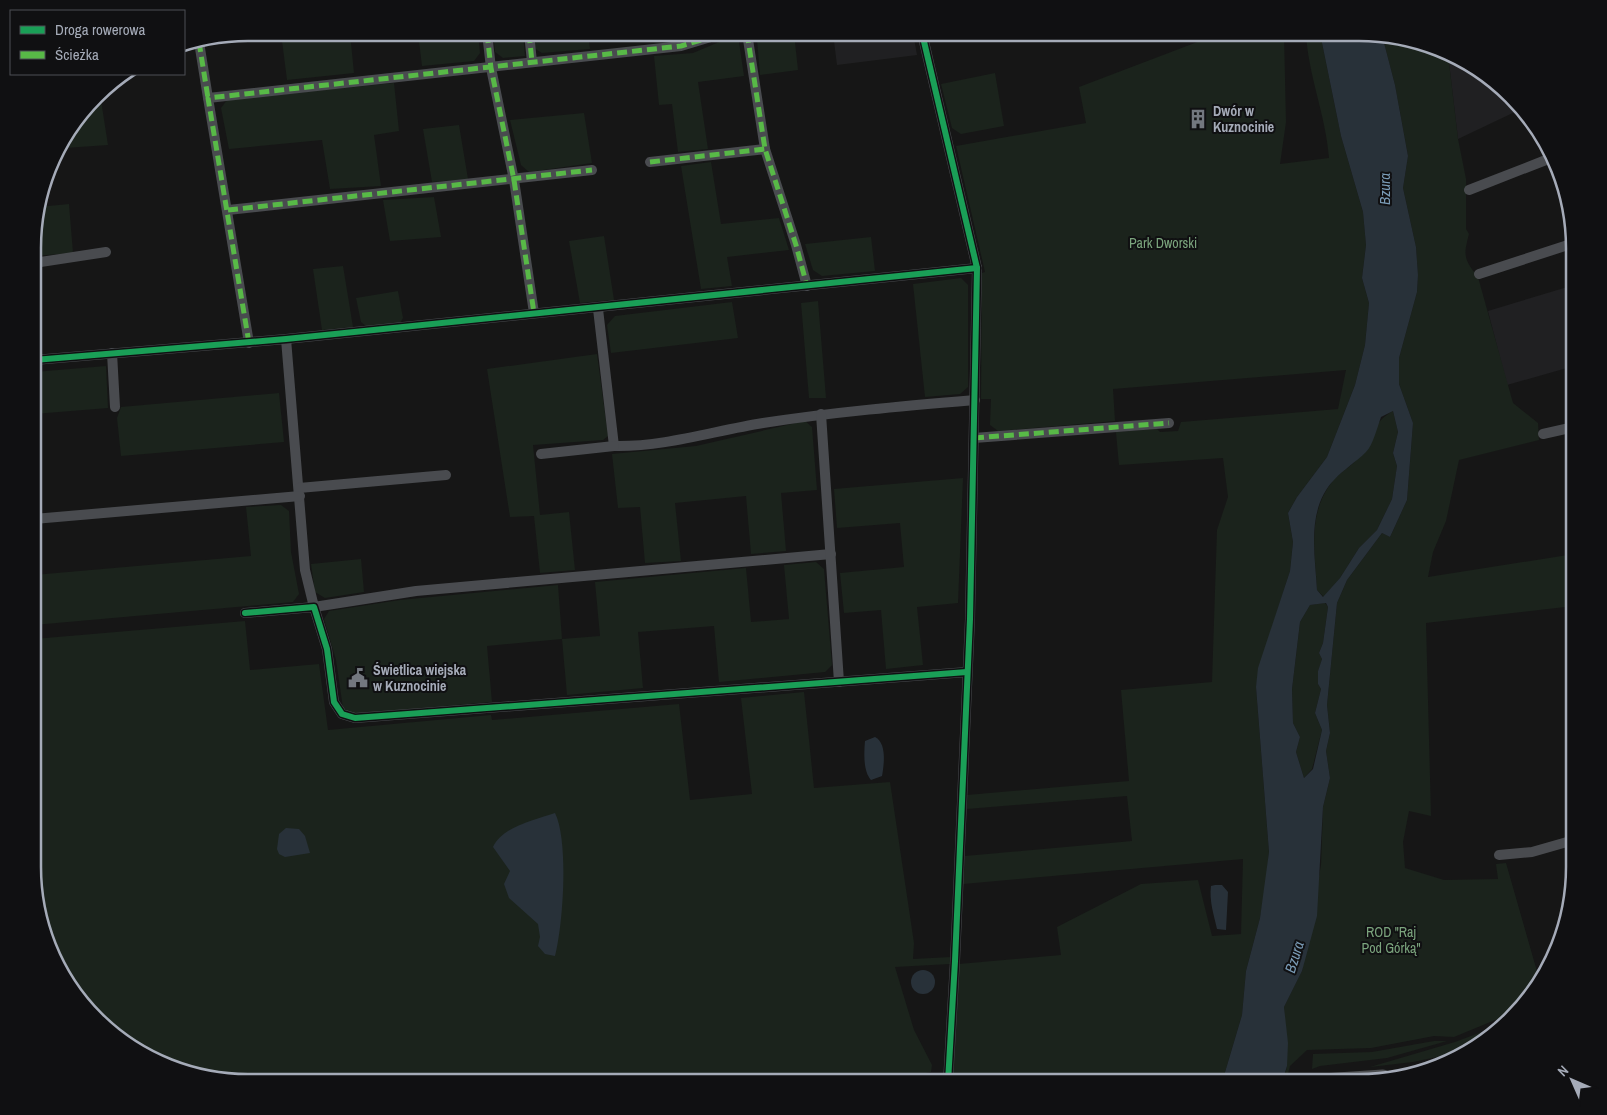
<svg xmlns="http://www.w3.org/2000/svg" width="1607" height="1115" font-family="'Archivo Narrow',sans-serif">
	<style>
		.built { fill: #202022 }
		.green { fill: #1b231c }
		.water { fill: #283139; fill-rule: evenodd }
		.pier { fill: #161616 }
		.lines { fill: none; stroke-linecap: round; stroke-linejoin: round }
		.minor { stroke: #494b4f; stroke-width: 10 }
		.primary { stroke: #4c4e50; stroke-width: 15 }
		.quiet { stroke: #58b947; stroke-width: 5; stroke-dasharray: 10 5; stroke-linecap: butt }
		.cycleway-casing { stroke: #101012; stroke-width: 9 }
		.cycleway { stroke: #1a9f57; stroke-width: 6 }
		.labels { text-anchor: middle; dominant-baseline: central; stroke-width: 4; stroke-linejoin: round; paint-order: stroke }
		.poi-label { font-size: 14px; font-weight: bold; fill: #a5abb8; stroke: #101012; text-anchor: start }
		.park-label { font-size: 14px; fill: #7ba47d; stroke: #101012 }
		.water-label { font-size: 15px; font-style: italic; fill: #7a9bb6; stroke: #101012 }
		.rim { fill: none; stroke: #a5abb8; stroke-width: 2.5 }
	</style>
	<rect width="100%" height="100%" fill="#161616"/>
	<!-- built -->
	<g class="built">
		<path d="M833,33H913L917,55L837,65Z"/>
		<path d="M1448,54L1490,77L1519,110L1458,139Z"/>
		<path d="M1574,285V366L1507,385L1488,311Z"/>
	</g>
	<!-- green -->
	<g class="green">
		<path d="M281,33H350L354,73L287,80Z"/>
		<path d="M418,33H478L480,53L474,61L422,66Z"/>
		<path d="M493,33H523L525,56L503,58L495,52Z"/>
		<path d="M532,33H588L590,49L542,53L534,48Z"/>
		<path d="M762,33H794L798,70L760,75L757,39Z"/>
		<path d="M1306,33H1320L1341,136L1363,212L1366,245L1362,278L1369,303L1365,345L1355,385L1327,457L1297,497L1288,513L1293,542L1290,571L1266,646L1256,687L1269,852L1266,883L1260,918L1246,971L1242,1015L1223,1079L1165,1082H953L959,964L1061,955L1057,927L1141,884L1198,880L1212,936L1241,934L1243,859L963,884L965,856L1132,841L1127,796L967,809V795L1129,781L1121,690L1212,682L1217,530L1228,497L1223,458L1119,465L1116,432L1157,429L1160,432L1178,431L1181,422L1338,409L1346,370L1113,389L1115,421L998,431L990,425L991,399H981L982,273L985,272L956,146L1086,123L1079,87L1200,41L1284,35L1286,122L1280,164L1329,158C1326,116 1308,75 1306,33Z"/>
		<path d="M1382,35L1429,44L1448,54L1458,139L1466,179V229L1469,234C1463,257 1464,259 1478,277L1513,403L1538,423L1539,440L1459,460L1446,521L1433,552L1428,577L1574,554V606L1426,623L1431,816L1409,811L1403,842L1405,868L1444,880L1498,879L1496,864L1506,863L1538,975L1543,974L1530,998L1512,1013L1454,1037L1434,1036L1371,1048L1307,1050L1290,1066L1288,1074H1285L1287,1066L1284,1007L1302,971L1321,865L1323,807L1330,778L1326,751L1330,733L1327,705L1337,603L1347,580L1382,533L1390,537L1407,500L1413,423L1399,384V358L1417,292L1418,275L1416,247L1403,188L1408,156L1395,85Z"/>
		<path d="M731,37L739,42L744,76L698,82L708,149L678,152L672,104L659,105L654,56L693,53Z"/>
		<path d="M995,73L1004,126L961,134L952,128L941,84Z"/>
		<path d="M394,83L399,131L374,135L381,186L330,189L322,140L229,149L221,108L227,100Z"/>
		<path d="M100,94L108,145L65,148L63,141Z"/>
		<path d="M584,113L592,163L529,172L521,165L510,120Z"/>
		<path d="M459,125L468,179L432,182L423,129Z"/>
		<path d="M711,162L721,224L779,218L789,250L727,257L732,286L701,289L681,166Z"/>
		<path d="M434,197L441,237L390,241L383,200Z"/>
		<path d="M69,204L73,253L34,256V220L38,207Z"/>
		<path d="M604,236L614,300L580,303L569,241Z"/>
		<path d="M871,237L875,271L822,276L813,270L805,244Z"/>
		<path d="M343,266L353,327L322,330L313,269Z"/>
		<path d="M961,278L968,285V387L960,394L925,397L913,284Z"/>
		<path d="M398,291L403,318L400,323L366,326L361,322L356,298Z"/>
		<path d="M818,301L826,398H809L801,303Z"/>
		<path d="M732,302L738,338L611,353L607,325L615,316Z"/>
		<path d="M597,354L608,436L603,440L533,445L540,515L569,512L575,570L540,573L534,516L510,517L487,369Z"/>
		<path d="M106,366L108,408L34,414V372Z"/>
		<path d="M279,393L284,442L121,456L117,418L121,407Z"/>
		<path d="M1393,411L1398,432L1393,453L1397,466L1392,499L1377,530L1359,548L1340,578L1324,597L1317,590C1315,553 1307,514 1332,482C1338,473 1350,468 1357,459C1368,441 1374,421 1393,411Z"/>
		<path d="M805,421L812,427L817,490L781,493L786,551L751,554L746,496L675,503L681,561L645,563L640,507L618,508L612,454L696,446Z"/>
		<path d="M963,478L958,603L917,607L923,665L886,669L881,610L844,613L840,573L904,567L900,523L837,528L834,489Z"/>
		<path d="M281,505L289,511L291,552L299,594L293,602L34,625V575L251,556L246,507Z"/>
		<path d="M361,559L364,592L325,598L315,592L311,564Z"/>
		<path d="M816,562L824,569L832,665L825,672L719,682L714,626L638,632L643,688L567,695L562,639L487,646L492,702L350,714L343,708L336,660L324,619L329,611L400,600L558,585L562,639L600,636L595,582L746,568L751,622L789,619L784,565Z"/>
		<path d="M1325,603L1328,607L1323,643L1319,653L1322,659L1318,671V684L1321,689L1315,713L1322,730L1312,769L1304,778L1296,752L1300,737L1293,723L1292,689L1300,622L1310,605Z"/>
		<path d="M245,621L250,670L319,664L328,730L491,715L492,720L679,704L690,800L752,794L741,698L804,692L814,788L890,782L914,943L913,959L951,957L950,964L895,967L914,1030L932,1065L931,1072L879,1082H234L178,1071L117,1038L61,975L34,895V639Z"/>
		<path d="M1495,1027L1466,1051L1413,1062L1370,1067L1455,1042Z"/>
		<path d="M1434,1041H1447L1387,1058L1320,1066L1312,1069L1313,1054L1372,1052Z"/>
	</g>
	<!-- water -->
	<g class="water">
		<path d="M1320,33L1382,35L1395,85L1408,156L1403,188L1416,247L1418,275L1417,292L1399,358V384L1413,423L1407,500L1390,537L1382,533L1347,580L1337,603L1327,705L1330,733L1326,751L1330,778L1323,807L1317,916L1302,971L1284,1007L1288,1043L1287,1066L1282,1082L1223,1079L1242,1015L1246,971L1260,918L1269,852L1256,687L1258,668L1290,571L1293,542L1288,513L1297,497L1327,457L1355,385L1365,345L1369,303L1362,278L1366,245L1363,212L1341,136ZM1393,411L1398,432L1393,453L1397,466L1392,499L1377,530L1359,548L1340,578L1323,597L1317,590C1315,554 1306,509 1334,480C1343,470 1356,462 1366,452C1373,445 1377,428 1381,417ZM1326,603L1328,607L1323,643L1319,653L1322,659L1318,671V684L1321,689L1315,713L1322,730L1313,769L1304,778L1296,752L1300,737L1293,723L1292,689L1300,622L1310,605Z"/>
		<path d="M875,737C887,743 884,765 882,776L871,780C863,771 864,753 865,741Z"/>
		<path d="M555,813C569,841 563,926 555,956L545,954L538,946L540,937L538,924L509,898L504,884L510,871L493,847C503,826 535,820 555,813Z"/>
		<path d="M286,828L299,829L305,836L310,853L285,857L279,854L277,849L279,834Z"/>
		<path d="M1215,885H1222L1228,892L1226,930L1217,929C1214,915 1209,901 1211,886Z"/>
		<circle cx="923" cy="982" r="12"/>
	</g>
	<!-- pier -->
	<path class="pier" d="M1287,1074L1285,1082H1220V1079Z"/>
	<g class="lines">
		<!-- minor -->
		<g class="minor">
			<path d="M487,33L491,68L514,180L534,313"/>
			<path d="M529,33L532,62"/>
			<path d="M747,33L765,149L796,245L807,286"/>
			<path d="M922,33L977,268L970,619L955,961L948,1082"/>
			<path d="M199,42L208,98"/>
			<path d="M650,162L765,149"/>
			<path d="M1469,190L1551,158"/>
			<path d="M228,210L592,170"/>
			<path d="M34,263L106,252"/>
			<path d="M1479,274L1574,243"/>
			<path d="M598,309L614,446C665,447 713,431 763,423C834,412 904,406 975,400"/>
			<path d="M286,339L305,570L314,607L416,591L831,554"/>
			<path d="M249,343L208,98L681,46L724,33"/>
			<path d="M112,353L115,407"/>
			<path d="M34,360L286,339L977,268"/>
			<path d="M821,414L839,682"/>
			<path d="M1543,434L1574,427"/>
			<path d="M974,438L1169,423"/>
			<path d="M541,454L614,446"/>
			<path d="M299,488L446,475"/>
			<path d="M34,519L300,496"/>
			<path d="M245,613L314,607L327,649L334,702L342,714L355,718L967,672"/>
			<path d="M1499,855L1532,852L1574,840"/>
		</g>
		<!-- primary -->
		<path class="primary" d="M1307,1082L1383,1077"/>
		<!-- quiet -->
		<g class="quiet">
			<path d="M487,33L491,68L514,180L534,313"/>
			<path d="M529,33L532,62"/>
			<path d="M747,33L765,149L796,245L807,286"/>
			<path d="M199,42L208,98"/>
			<path d="M650,162L765,149"/>
			<path d="M228,210L592,170"/>
			<path d="M249,343L208,98L681,46L724,33"/>
			<path d="M974,438L1169,423"/>
		</g>
		<defs>
			<g id="cycleway">
				<path d="M922,33L977,268L970,619L955,961L948,1082"/>
				<path d="M34,360L286,339L977,268"/>
				<path d="M245,613L314,607L327,649L334,702L342,714L355,718L967,672"/>
			</g>
		</defs>
		<!-- cycleway casing -->
		<use href="#cycleway" class="cycleway-casing"/>
		<!-- cycleway -->
		<use href="#cycleway" class="cycleway"/>
	</g>
	<!-- icons -->
	<defs>
		<symbol id="building-bare" viewBox="-9 -9 18 18"><path d="M-4-6H4V6H1V3H-1V6H-4ZM-2.5-4.3h1.7v1.8h-1.7ZM.8-4.3h1.7v1.8H.8ZM-2.5-1h1.7V.8h-1.7ZM.8-1h1.7V.8H.8Z" fill="#73777f" stroke="#101012" stroke-width="2.5" paint-order="stroke"/></symbol>
		<symbol id="civic-bare" viewBox="-9 -9 18 18"><path d="M-.6-6.5H3V-4.5H.6V-3L4-1V1h2V6H-6V1h2V-1L-.6-3ZM-1.2 2.5V6h2.4V2.5Z" fill="#73777f" stroke="#101012" stroke-width="2.5" paint-order="stroke"/></symbol>
	</defs>
	<g fill-rule="evenodd">
		<use href="#building-bare" x="1184" y="105" width="28" height="28"/>
		<use href="#civic-bare" x="344" y="664" width="28" height="28"/>
	</g>
	<g class="labels">
		<!-- poi labels -->
		<g class="poi-label">
			<text x="1213" y="111">Dwór w<tspan x="1213" dy="16">Kuznocinie</tspan></text>
			<text x="373" y="670">Świetlica wiejska<tspan x="373" dy="16">w Kuznocinie</tspan></text>
		</g>
		<!-- park labels -->
		<g class="park-label">
			<text x="1163" y="243">Park Dworski</text>
			<text x="1391" y="932">ROD "Raj<tspan x="1391" dy="16">Pod Górką"</tspan></text>
		</g>
		<!-- water labels -->
		<g class="water-label">
			<text transform="translate(1384 189) rotate(-90)">Bzura</text>
			<text transform="translate(1294 957) rotate(-73)">Bzura</text>
		</g>
	</g>
	<!-- crop -->
	<path d="M0 0H1607V1115H0ZM248 41H1359A207 207 0 0 1 1566 248V867A207 207 0 0 1 1359 1074H248A207 207 0 0 1 41 867V248A207 207 0 0 1 248 41Z" fill="#101012" fill-rule="evenodd"/>
	<path class="rim" d="M248 41H1359A207 207 0 0 1 1566 248V867A207 207 0 0 1 1359 1074H248A207 207 0 0 1 41 867V248A207 207 0 0 1 248 41Z"/>
	<!-- legend -->
	<rect x="10" y="10" width="175" height="65" fill="#101012" stroke="#4c4e54"/>
	<rect x="20" y="26" width="25" height="8" fill="#1a9f57" stroke="#4c4e54"/>
	<text x="55" y="35" font-size="15" fill="#a5abb8">Droga rowerowa</text>
	<rect x="20" y="51" width="25" height="8" fill="#58b947" stroke="#4c4e54"/>
	<text x="55" y="60" font-size="15" fill="#a5abb8">Ścieżka</text>
	<!-- north arrow -->
	<g transform="translate(1572 1080) rotate(315)" stroke="#101012" stroke-width="4" paint-order="stroke">
	<path d="M0-4L9 19L0 12L-9 19Z" fill="#a5abb8"/>
	<text y="-8" font-size="14" font-weight="bold" text-anchor="middle" fill="#a5abb8">N</text>
	</g>
</svg>
